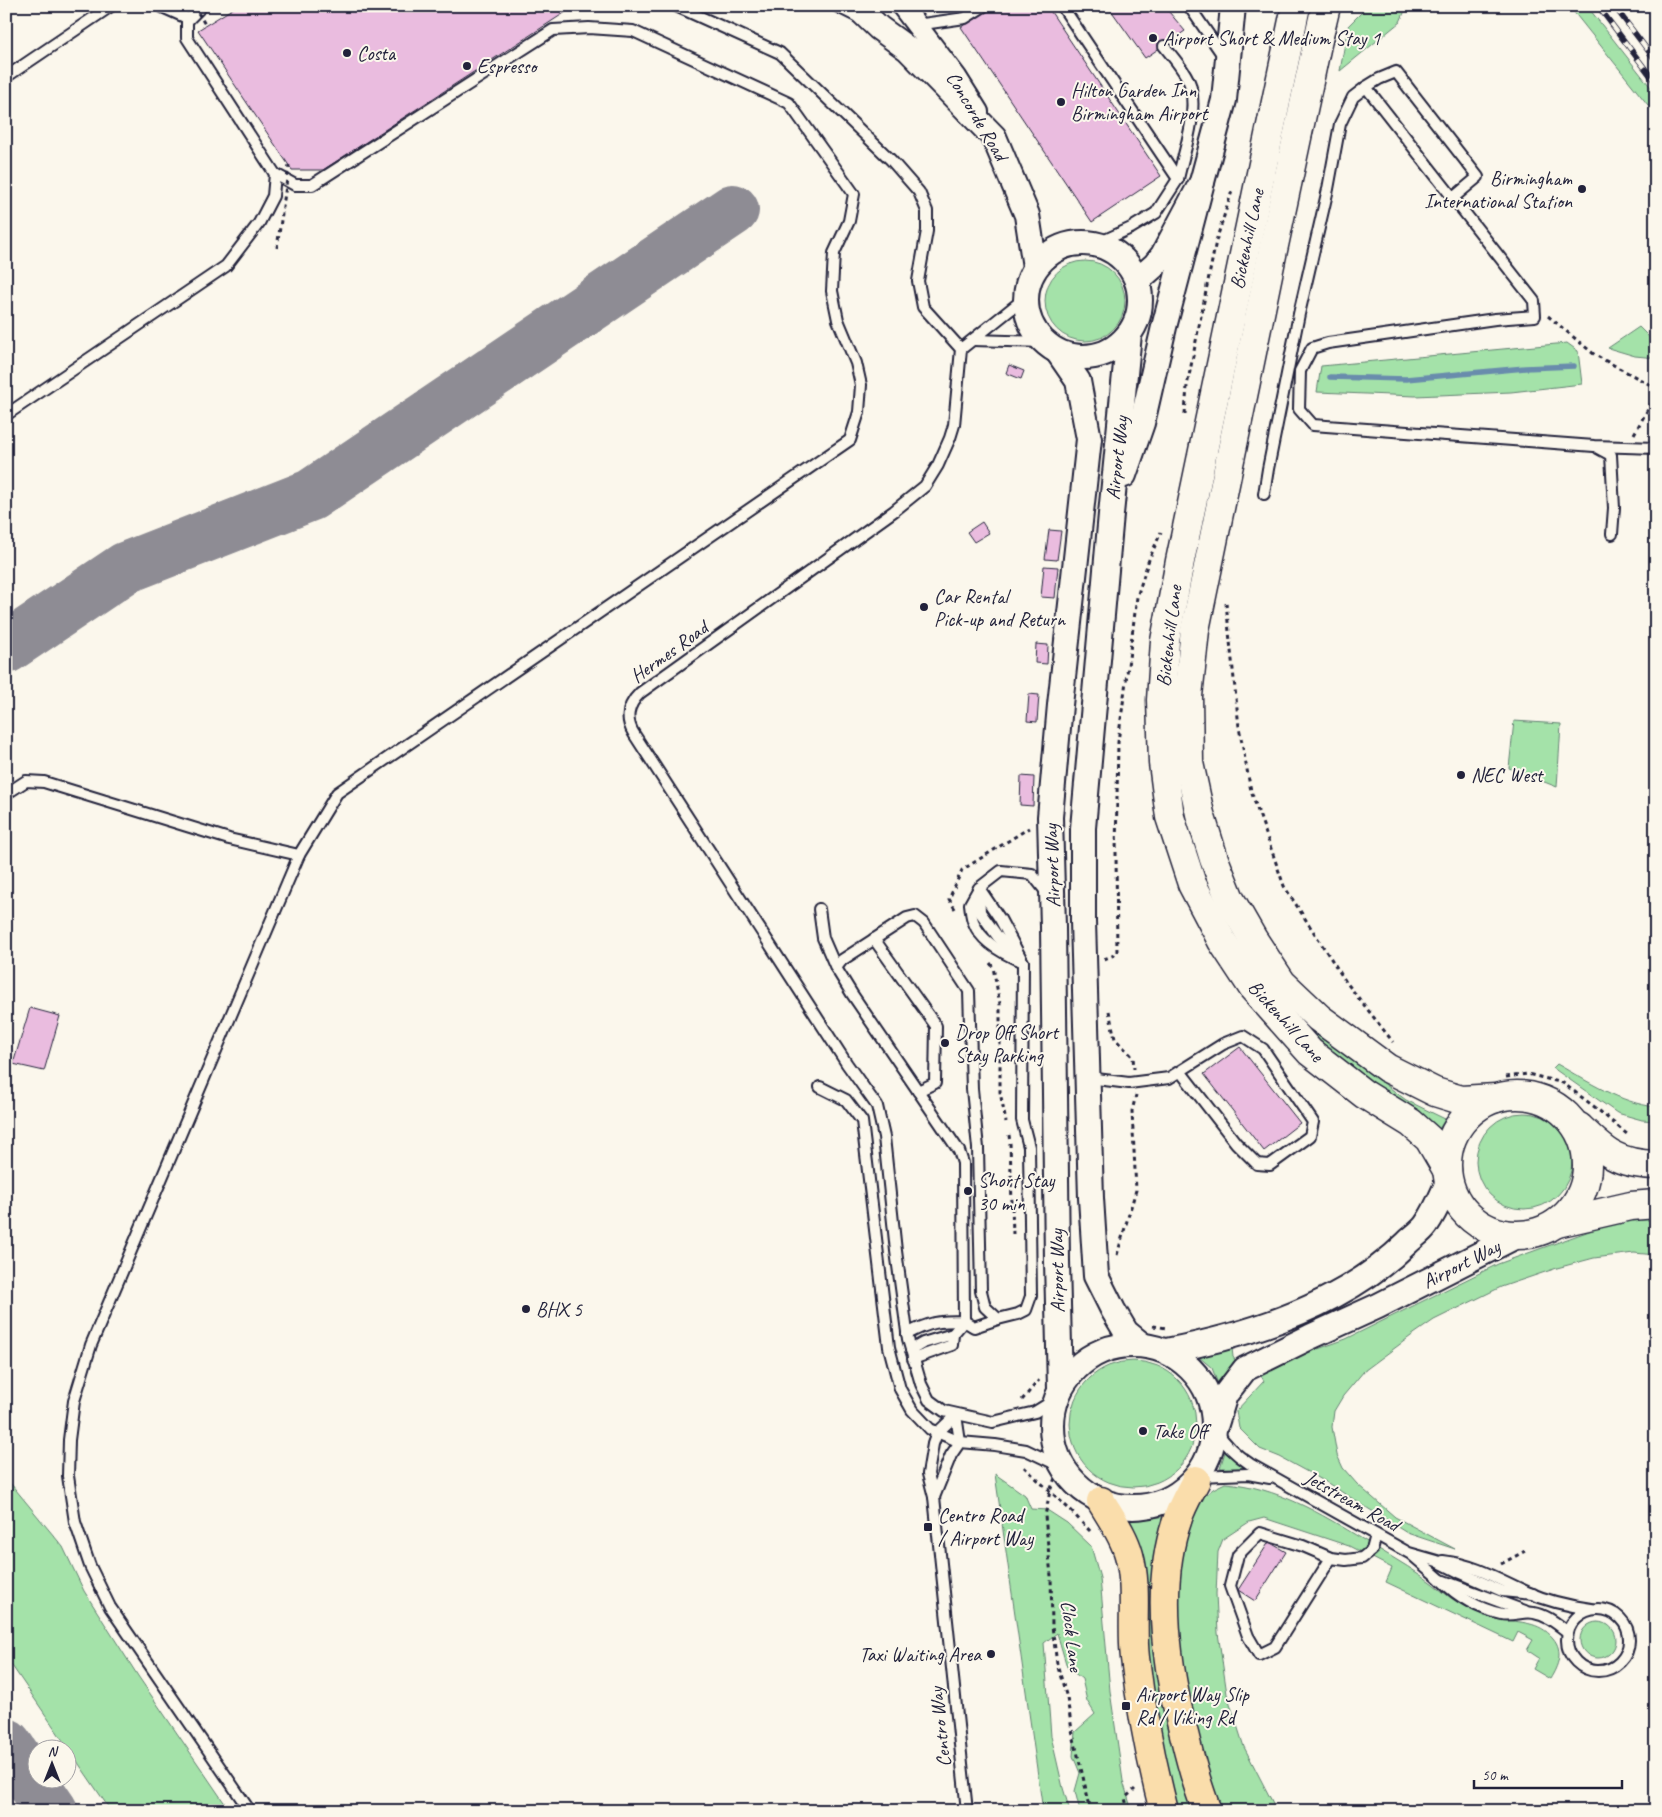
<svg xmlns="http://www.w3.org/2000/svg" width="1662" height="1817" font-family="Caveat,sans-serif">
	<style>
		.green { fill: #a4e2a9; stroke: #638272 }
		.lines { fill: none; stroke-linecap: round; stroke-linejoin: round }
		.stream { stroke: #698cac; stroke-width: 5.5 }
		.taxiway { stroke: #8e8c94; stroke-width: 52 }
		.building { fill: #eabcdf; stroke: #22223b }
		.service-casing { stroke: #22223b; stroke-width: 14 }
		.minor-casing { stroke: #22223b; stroke-width: 24 }
		.tertiary-casing { stroke: #22223b; stroke-width: 28 }
		.secondary-casing { stroke: #22223b; stroke-width: 31 }
		.trunk-casing { stroke: #22223b; stroke-width: 31 }
		.path { stroke: #22223b; stroke-width: 3; stroke-dasharray: 4 4; stroke-linecap: butt }
		.service { stroke: #fbf7ec; stroke-width: 10 }
		.minor { stroke: #fbf7ec; stroke-width: 20 }
		.tertiary { stroke: #fbf7ec; stroke-width: 24 }
		.secondary { stroke: #fbf7ec; stroke-width: 28 }
		.trunk { stroke: #faddab; stroke-width: 28 }
		.rail-casing { stroke: #22223b; stroke-width: 5.5 }
		.rail { stroke: #fbf7ec; stroke-width: 4; stroke-dasharray: 11; stroke-linecap: butt }
		.path-bridge { stroke: #22223b; stroke-width: 3; stroke-dasharray: 4 4; stroke-linecap: butt }
		.poi-dot { fill: #22223b; stroke: #fbf7ec; stroke-width: 2 }
		.labels { text-anchor: middle; dominant-baseline: central; stroke-width: 4; stroke-linejoin: round; paint-order: stroke }
		.poi-label { font-size: 20px; fill: #22223b; stroke: #fbf7ec; text-anchor: start }
		.street-label { font-size: 20px; fill: #22223b; stroke: #fbf7ec }
	</style>
	<rect width="100%" height="100%" fill="#fbf7ec"/>
	<filter id="ink" filterUnits="userSpaceOnUse"><feTurbulence type="fractalNoise" baseFrequency=".02" numOctaves="2"/><feDisplacementMap in="SourceGraphic" scale="10" xChannelSelector="R" yChannelSelector="G"/><feConvolveMatrix kernelMatrix="1 2 1 2 8 2 1 2 1" color-interpolation-filters="sRGB"/></filter>
	<g filter="url(#ink)">
		<!-- green -->
		<g class="green">
			<path d="M1307,6H1319L1186,629L1189,807L1314,1031L1406,1100L1445,1119L1438,1131L1312,1038L1246,960L1213,901L1196,860L1183,807L1174,753L1173,694L1180,629Z"/>
			<path d="M1368,6H1407L1400,22L1340,71L1348,26Z"/>
			<path d="M1569,6H1587L1656,94V115Z"/>
			<circle cx="1085" cy="301" r="40"/>
			<path d="M1639,327L1656,344V358L1635,356L1608,348Z"/>
			<path d="M1567,343L1578,351L1582,384L1511,392L1415,396L1317,392L1321,366Z"/>
			<path d="M1514,721L1561,724L1557,787L1509,768Z"/>
			<path d="M1557,1064C1587,1081 1620,1103 1656,1107V1121L1642,1120L1617,1113L1553,1068Z"/>
			<circle cx="1524" cy="1161" r="48"/>
			<path d="M1656,1216V1255L1634,1253L1594,1258L1557,1268L1501,1287L1434,1320L1411,1336L1364,1371L1343,1396L1334,1411L1332,1427L1337,1455L1343,1468L1357,1484L1395,1517L1455,1549L1407,1533L1326,1482L1280,1457L1260,1449L1239,1428L1236,1411L1264,1381L1260,1374L1301,1355L1346,1339L1498,1264L1617,1221Z"/>
			<path d="M1232,1348L1233,1357L1238,1364L1226,1372L1218,1384L1212,1368L1199,1357Z"/>
			<circle cx="1133" cy="1424" r="63"/>
			<path d="M1225,1452L1250,1469L1220,1468Z"/>
			<path d="M995,1474L1025,1495L1031,1509L1047,1510L1067,1523L1091,1546L1100,1578L1110,1691L1123,1781L1132,1811H1080L1075,1791L1080,1773L1073,1756L1075,1732L1095,1714L1087,1701L1082,1679L1067,1667L1057,1633L1044,1643L1051,1736L1063,1788L1070,1811H1043Z"/>
			<path d="M6,1478L63,1547L84,1591L138,1676L230,1811H111L6,1657Z"/>
			<path d="M1225,1483C1277,1487 1320,1513 1364,1540C1383,1552 1403,1563 1422,1576C1436,1585 1447,1597 1462,1605C1474,1611 1488,1616 1501,1619C1520,1623 1539,1621 1553,1638C1564,1651 1558,1666 1550,1679L1533,1669L1539,1658L1527,1650L1533,1640L1518,1632L1513,1642L1386,1582L1392,1568L1349,1546L1264,1518L1249,1522L1223,1539L1218,1552L1216,1594L1218,1633L1227,1694L1244,1747L1277,1811H1224L1210,1784L1185,1694L1177,1603L1182,1550L1197,1502L1213,1489Z"/>
			<path d="M1169,1516L1162,1547L1199,1811H1176L1150,1691L1128,1521Z"/>
			<circle cx="1598" cy="1640" r="18"/>
		</g>
		<g class="lines">
			<!-- stream -->
			<path class="stream" d="M1330,377L1406,379L1525,368L1574,366"/>
			<!-- taxiway -->
			<g class="taxiway">
				<path d="M6,648L125,568L311,495L733,210"/>
				<path d="M6,1744L52,1811"/>
			</g>
		</g>
		<!-- building -->
		<g class="building">
			<path d="M237,6H575L323,170H292L198,30Z"/>
			<path d="M992,6H1047L1161,176L1092,222L961,27Z"/>
			<path d="M1108,6H1164L1185,31L1145,58Z"/>
			<path d="M1009,365L1024,371L1021,379L1006,373Z"/>
			<path d="M982,522L989,533L974,542L967,532Z"/>
			<path d="M1049,530L1061,531L1057,560L1045,559Z"/>
			<path d="M1044,566L1058,567L1055,598L1041,597Z"/>
			<path d="M1036,644L1048,645L1047,664L1035,663Z"/>
			<path d="M1029,694L1039,695L1037,722L1027,721Z"/>
			<path d="M1021,776L1034,777L1033,806L1020,805Z"/>
			<path d="M30,1008L60,1016L44,1071L13,1064Z"/>
			<path d="M1240,1047L1300,1123L1264,1151L1204,1074Z"/>
			<path d="M1269,1542L1286,1552L1255,1601L1238,1590Z"/>
		</g>
		<g class="lines">
			<defs>
				<g id="service">
					<path d="M160,6L187,18"/>
					<path d="M676,6L780,53L891,160L919,192L927,211V231L918,281L923,307L961,349"/>
					<path d="M836,6L858,17"/>
					<path d="M1062,6L1178,179L1156,213L1131,228L1096,244"/>
					<path d="M1189,6L1224,57"/>
					<path d="M916,25L965,18L984,6"/>
					<path d="M1164,46C1172,56 1189,75 1191,88C1197,118 1184,151 1178,179"/>
					<path d="M6,77L111,6"/>
					<path d="M1453,198L1478,177L1396,72L1379,79L1366,87L1534,301L1535,316L1495,319L1328,343L1312,348L1300,371L1299,409L1313,425L1594,446L1656,448"/>
					<path d="M1025,298L961,349L954,425L950,438L938,465L925,486L894,511L640,693C627,706 625,719 634,734L847,1064L877,1106L884,1137L896,1251L908,1339L921,1384L929,1400L944,1411L993,1422L1035,1412L1056,1399"/>
					<path d="M973,340L1043,342"/>
					<path d="M6,415L226,266L259,223L273,196L275,174"/>
					<path d="M1598,448L1611,455L1614,508L1612,534"/>
					<path d="M1264,494L1268,469L1299,314L1328,189L1340,124L1353,97L1366,87"/>
					<path d="M6,794L26,781L44,782L229,839L299,855L337,793L850,440L859,412L861,385L856,363L838,320L832,291L834,253L849,221L854,194L789,103L633,31L589,28L553,30L312,185H295L275,174L187,38V21L202,6"/>
					<path d="M979,888L970,904C971,910 971,918 974,923C981,943 1006,955 1023,962"/>
					<path d="M979,889L980,912L998,937L1015,954"/>
					<path d="M819,909L823,938L836,968"/>
					<path d="M874,939L936,1026L935,1083L918,1091"/>
					<path d="M1088,1078L1129,1083L1169,1078L1223,1044L1243,1036L1263,1049L1313,1122L1310,1136L1270,1165L1257,1164L1236,1143L1180,1071"/>
					<path d="M820,1087L846,1100L862,1121L889,1347L900,1389L912,1410L930,1429L960,1442L995,1445L1026,1450L1062,1467"/>
					<path d="M907,1334C930,1322 938,1321 964,1321L963,1163L959,1151L852,994L836,968L842,960L907,918L915,916L924,923L969,991L972,1089L978,1148L981,1291L985,1307L998,1319L1018,1314L1026,1310L1031,1296L1029,1147L1022,1120L1023,962L1000,919L979,888L1001,871L1032,874L1047,893"/>
					<path d="M911,1350L923,1343L953,1334L964,1321L974,1327L998,1319"/>
					<path d="M913,1359L952,1345L953,1334"/>
					<path d="M956,1415L937,1433L933,1444L928,1474L934,1497L967,1811"/>
					<path d="M1216,1430C1225,1445 1236,1455 1250,1464L1409,1553L1437,1561L1461,1573L1502,1591L1533,1594"/>
					<path d="M1199,1476L1248,1474L1270,1478"/>
					<path d="M934,1497L951,1455L960,1442L956,1415"/>
					<path d="M1412,1555L1441,1580L1525,1611"/>
					<path d="M1331,1558L1275,1647L1259,1655L1248,1636L1230,1586L1238,1555L1260,1533L1303,1546L1331,1558L1346,1560L1362,1558L1372,1550L1376,1535"/>
					<path d="M1443,1561C1476,1565 1498,1579 1527,1592C1547,1601 1569,1606 1591,1609"/>
					<path d="M1441,1580C1458,1597 1479,1609 1502,1614C1512,1616 1524,1611 1534,1613C1547,1615 1557,1624 1568,1632"/>
					<circle cx="1598" cy="1640" r="31"/>
					<path d="M250,1811L110,1607L90,1566L75,1522L68,1476L69,1440L74,1401L91,1345L299,855"/>
				</g>
				<path id="minor" d="M902,6L956,77L978,112"/>
				<g id="tertiary">
					<path d="M856,6L879,28L908,49L994,137L1027,215L1035,267"/>
					<circle cx="1083" cy="300" r="57"/>
					<path d="M1137,281L1155,265L1163,255L1202,182L1224,100L1233,6"/>
					<path d="M1129,334L1111,514L1083,828V921L1091,1198L1096,1276L1113,1310L1126,1332L1142,1345"/>
					<path d="M1058,352L1078,381L1089,439L1060,705L1050,817L1053,927L1057,1261L1060,1389"/>
					<path d="M1124,475L1142,423L1164,327L1202,182"/>
					<circle cx="1133" cy="1426" r="81"/>
					<path d="M1166,1351C1250,1335 1345,1304 1407,1243C1413,1237 1421,1232 1426,1225C1436,1211 1442,1195 1449,1180"/>
					<path d="M1216,1424L1225,1395L1245,1369L1310,1337L1378,1306L1518,1235"/>
				</g>
				<g id="secondary">
					<path d="M1296,6L1180,561L1165,641L1161,700L1163,763L1170,817L1192,884L1222,941L1253,988L1310,1052L1364,1094L1411,1123L1429,1139L1447,1170"/>
					<path d="M1326,6L1317,44L1273,250L1195,630L1188,696L1189,763L1200,814L1214,859L1230,899L1253,939L1282,983L1319,1018L1387,1068L1435,1092L1461,1100L1496,1098"/>
					<circle cx="1517" cy="1165" r="70"/>
					<path d="M1579,1127C1606,1153 1617,1164 1656,1165"/>
					<path d="M1557,1223L1631,1206L1656,1204"/>
				</g>
				<g id="trunk">
					<path d="M1196,1480C1190,1492 1182,1505 1178,1518C1154,1585 1167,1671 1185,1738C1191,1763 1198,1788 1207,1811"/>
					<path d="M1101,1501C1111,1518 1124,1536 1129,1555C1138,1588 1131,1624 1135,1658C1141,1710 1151,1760 1164,1811"/>
				</g>
			</defs>
			<!-- service casing -->
			<use href="#service" class="service-casing"/>
			<!-- minor casing -->
			<use href="#minor" class="minor-casing"/>
			<!-- tertiary casing -->
			<use href="#tertiary" class="tertiary-casing"/>
			<!-- secondary casing -->
			<use href="#secondary" class="secondary-casing"/>
			<!-- trunk casing -->
			<use href="#trunk" class="trunk-casing"/>
			<!-- path -->
			<g class="path">
				<path d="M1548,316L1595,355L1656,388"/>
				<path d="M1185,414L1187,386L1216,241L1232,191"/>
				<path d="M1634,434L1656,395"/>
				<path d="M1226,603L1239,727L1251,791L1284,886L1346,982L1393,1042"/>
				<path d="M955,909L949,899L962,870L1029,828"/>
				<path d="M1104,959L1117,954L1116,852L1118,742L1137,597L1148,562L1161,532"/>
				<path d="M990,963L993,967L1000,1004V1092L1006,1122"/>
				<path d="M1109,1011L1115,1039L1133,1057L1134,1069"/>
				<path d="M1506,1077L1528,1074L1563,1083L1596,1108L1628,1135"/>
				<path d="M1009,1135L1010,1143L1013,1234"/>
				<path d="M1117,1255L1136,1190L1132,1111L1136,1095"/>
				<path d="M1153,1326L1167,1328"/>
				<path d="M1022,1400L1039,1380"/>
				<path d="M1024,1467L1068,1508L1091,1532"/>
				<path d="M1055,1478L1050,1491L1045,1516L1051,1576L1052,1626L1057,1664L1067,1698L1072,1730L1091,1811"/>
				<path d="M1501,1564L1525,1551"/>
				<path d="M1128,1811L1125,1798L1135,1789"/>
			</g>
			<!-- service -->
			<use href="#service" class="service"/>
			<!-- minor -->
			<use href="#minor" class="minor"/>
			<!-- tertiary -->
			<use href="#tertiary" class="tertiary"/>
			<!-- secondary -->
			<use href="#secondary" class="secondary"/>
			<!-- trunk -->
			<use href="#trunk" class="trunk"/>
			<defs>
				<g id="rail">
					<path d="M1598,6L1656,83"/>
					<path d="M1614,6L1656,61"/>
				</g>
			</defs>
			<!-- rail casing -->
			<use href="#rail" class="rail-casing"/>
			<!-- rail -->
			<use href="#rail" class="rail"/>
			<!-- path-bridge -->
			<g class="path-bridge">
				<path d="M194,6L206,26"/>
				<path d="M277,248L289,165"/>
			</g>
		</g>
	</g>
	<!-- markers -->
	<g class="poi-dot">
		<circle cx="1153" cy="38" r="5"/>
		<circle cx="347" cy="53" r="5"/>
		<circle cx="467" cy="66" r="5"/>
		<circle cx="1061" cy="102" r="5"/>
		<circle cx="1582" cy="189" r="5"/>
		<circle cx="924" cy="607" r="5"/>
		<circle cx="1461" cy="775" r="5"/>
		<circle cx="945" cy="1043" r="5"/>
		<circle cx="968" cy="1191" r="5"/>
		<circle cx="526" cy="1309" r="5"/>
		<circle cx="1143" cy="1431" r="5"/>
		<rect x="923" y="1522" width="10" height="10" rx="2.5"/>
		<circle cx="991" cy="1654" r="5"/>
		<rect x="1121" y="1701" width="10" height="10" rx="2.5"/>
	</g>
	<g class="labels">
		<!-- poi labels -->
		<g class="poi-label">
			<text x="1163" y="38">Airport Short &amp; Medium Stay 1</text>
			<text x="357" y="53">Costa</text>
			<text x="477" y="66">Espresso</text>
			<text x="1071" y="90">Hilton Garden Inn<tspan x="1071" dy="23">Birmingham Airport</tspan></text>
			<text x="1572" y="178" text-anchor="end">Birmingham<tspan x="1572" dy="23">International Station</tspan></text>
			<text x="934" y="596">Car Rental<tspan x="934" dy="23">Pick-up and Return</tspan></text>
			<text x="1471" y="775">NEC West</text>
			<text x="955" y="1032">Drop Off Short<tspan x="955" dy="23">Stay Parking</tspan></text>
			<text x="978" y="1180">Short Stay<tspan x="978" dy="23">30 min</tspan></text>
			<text x="536" y="1309">BHX 5</text>
			<text x="1153" y="1431">Take Off</text>
			<text x="938" y="1515">Centro Road<tspan x="938" dy="23">/ Airport Way</tspan></text>
			<text x="981" y="1654" text-anchor="end">Taxi Waiting Area</text>
			<text x="1136" y="1694">Airport Way Slip<tspan x="1136" dy="23">Rd / Viking Rd</tspan></text>
		</g>
		<!-- street labels -->
		<g class="street-label">
			<text transform="translate(977 116) rotate(59)">Concorde Road</text>
			<text transform="translate(1247 239) rotate(-78)">Bickenhill Lane</text>
			<text transform="translate(1117 458) rotate(-84)">Airport Way</text>
			<text transform="translate(1169 636) rotate(-83)">Bickenhill Lane</text>
			<text transform="translate(669 652) rotate(-36)">Hermes Road</text>
			<text transform="translate(1052 866) rotate(-92)">Airport Way</text>
			<text transform="translate(1286 1021) rotate(48)">Bickenhill Lane</text>
			<text transform="translate(1461 1264) rotate(-27)">Airport Way</text>
			<text transform="translate(1057 1271) rotate(-91)">Airport Way</text>
			<text transform="translate(1352 1501) rotate(29)">Jetstream Road</text>
			<text transform="translate(1072 1636) rotate(83)">Clock Lane</text>
			<text transform="translate(940 1727) rotate(-96)">Centro Way</text>
		</g>
	</g>
	<!-- margin -->
	<rect width="1662" height="1817" fill="none" stroke="#fbf7ec" stroke-width="25"/>
	<rect x="12" y="12" width="1637" height="1792" fill="none" stroke="#22223b" stroke-width="2" filter="url(#ink)"/>
	<!-- north arrow -->
	<g transform="translate(52 1764)"><circle r="24" fill="#fbf7ec" stroke="#a4a2a5"/>
	<path d="M0-4L9 19L0 12L-9 19Z" fill="#22223b"/>
	<text y="-8" font-size="14" font-weight="bold" text-anchor="middle" fill="#22223b">N</text>
	</g>
	<!-- scale -->
	<path d="M1474 1780v8h148v-8" fill="none" stroke="#22223b" stroke-width="2.5"/>
	<text x="1482" y="1780" font-size="15" fill="#22223b" stroke="#fbf7ec" stroke-width="4" paint-order="stroke">50 m</text>
</svg>
